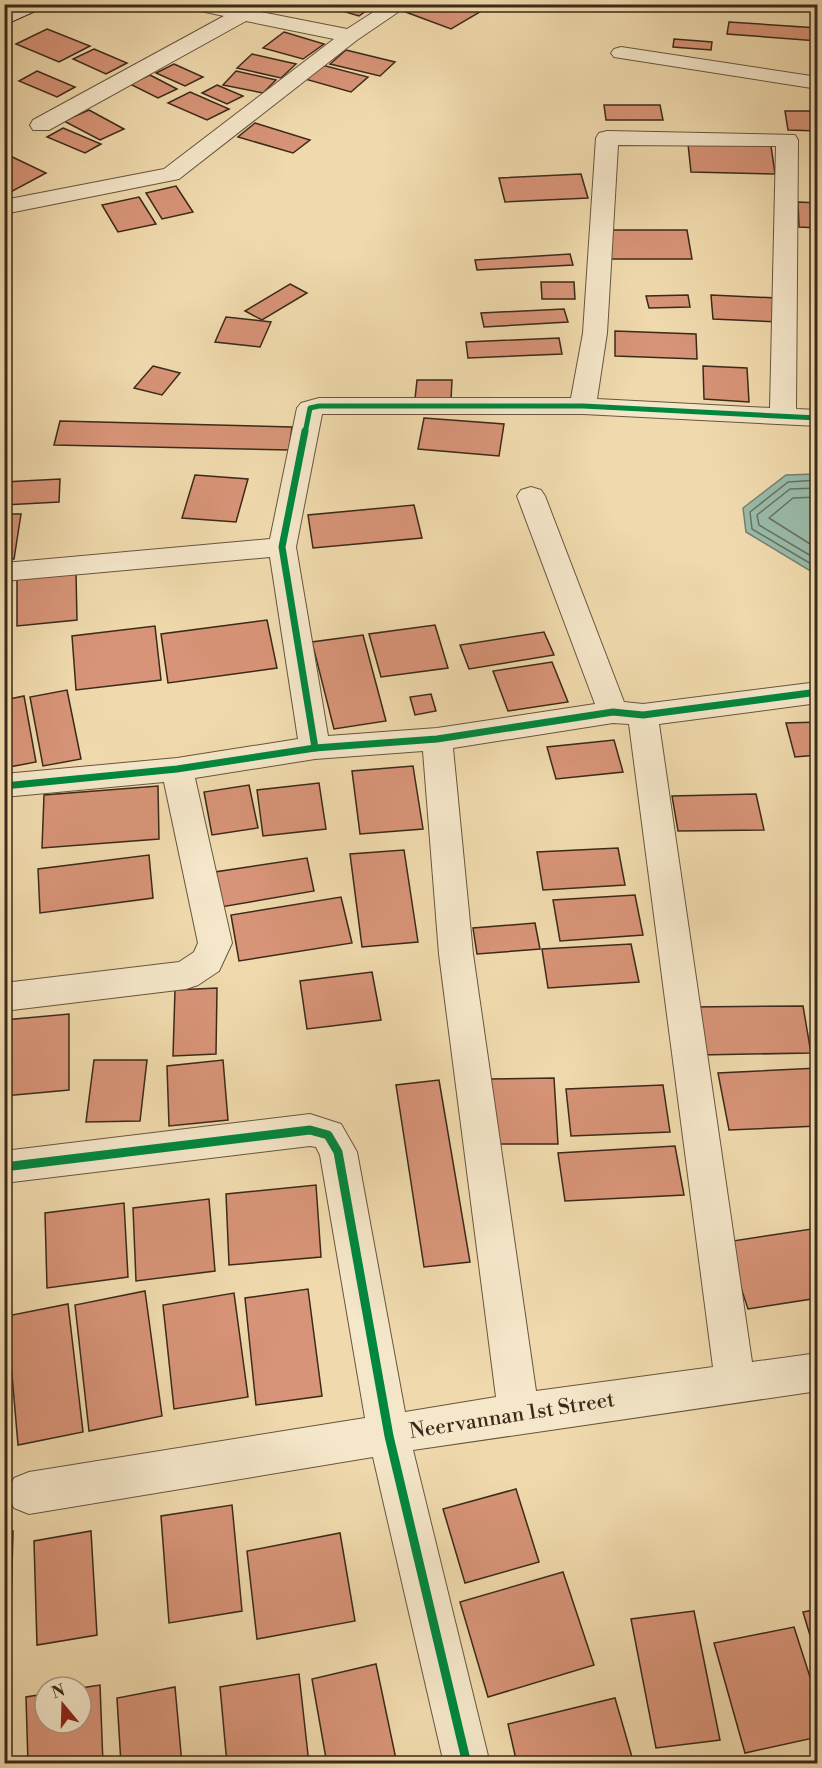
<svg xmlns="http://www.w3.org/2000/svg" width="822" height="1768" font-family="'Libre Bodoni',serif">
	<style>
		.water { fill: #9abbaa; stroke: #748170; stroke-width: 1.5 }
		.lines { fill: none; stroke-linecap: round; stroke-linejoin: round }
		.shore { stroke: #6a7262; stroke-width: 1.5 }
		.building { fill: #d89478; stroke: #3b2a19; stroke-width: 1.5 }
		.minor-casing { stroke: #68563e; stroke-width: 2 }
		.secondary-casing { stroke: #3b2a19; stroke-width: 2 }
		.minor { fill: #f5e7ca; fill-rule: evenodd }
		.secondary { fill: #f5e7ca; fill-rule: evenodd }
		.cycleway-far2-casing { stroke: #f5e7ca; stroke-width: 8 }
		.cycleway-far1-casing { stroke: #f5e7ca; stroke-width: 10 }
		.cycleway-casing { stroke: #f5e7ca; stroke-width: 13 }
		.cycleway-far2 { stroke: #00873e; stroke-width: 5 }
		.cycleway-far1 { stroke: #00873e; stroke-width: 7 }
		.cycleway { stroke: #00873e; stroke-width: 9 }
		.labels { text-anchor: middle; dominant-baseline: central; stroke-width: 4.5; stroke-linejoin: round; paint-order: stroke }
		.near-street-label { font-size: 21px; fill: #3b2a19; stroke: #f5e7ca }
	</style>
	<rect width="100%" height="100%" fill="#f0daad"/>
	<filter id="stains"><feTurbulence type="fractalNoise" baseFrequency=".00333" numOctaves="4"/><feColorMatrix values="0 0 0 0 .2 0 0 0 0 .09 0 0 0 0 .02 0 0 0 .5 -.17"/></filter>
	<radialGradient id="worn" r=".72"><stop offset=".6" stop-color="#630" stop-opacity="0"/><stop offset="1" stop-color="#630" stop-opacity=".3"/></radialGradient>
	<!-- water -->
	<path class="water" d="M817,474H818L817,575L746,532L743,508L786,475Z"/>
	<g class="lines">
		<!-- shore -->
		<g class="shore">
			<path d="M818,480L788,482L750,512L752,529L818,568"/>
			<path d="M818,488L790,489L757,515L759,525L818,560"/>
			<path d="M818,497L793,498L769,518L818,549"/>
		</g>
	</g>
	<!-- building -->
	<g class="building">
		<path d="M327,4H376L359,16L325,6Z"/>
		<path d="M415,4H460L480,12L451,29L403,11Z"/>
		<path d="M729,22L818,28V41L727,34Z"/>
		<path d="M47,29L90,46L59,62L16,44Z"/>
		<path d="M284,32L324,44L303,59L263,48Z"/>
		<path d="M674,39L712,42L711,50L673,47Z"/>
		<path d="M94,49L127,63L106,74L73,59Z"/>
		<path d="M346,50L395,62L380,76L330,64Z"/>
		<path d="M252,54L296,64L281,78L237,68Z"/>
		<path d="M174,64L203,77L185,86L156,73Z"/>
		<path d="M322,65L368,77L351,92L305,79Z"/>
		<path d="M37,71L75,87L57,97L19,81Z"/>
		<path d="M236,71L276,80L263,93L223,85Z"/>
		<path d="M150,75L177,89L158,98L130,84Z"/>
		<path d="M217,85L243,96L227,104L202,93Z"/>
		<path d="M190,92L229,109L207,120L168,103Z"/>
		<path d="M604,105H660L663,120H606Z"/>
		<path d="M89,110L124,129L100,140L64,121Z"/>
		<path d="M785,111H818V131L788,130Z"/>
		<path d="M255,123L310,140L293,153L238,137Z"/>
		<path d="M63,128L101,144L85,153L47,137Z"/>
		<path d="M688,144L771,146L775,174L691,172Z"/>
		<path d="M4,153L46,173L7,194L4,192Z"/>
		<path d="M581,174L588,198L505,202L499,178Z"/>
		<path d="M811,176H818V196H812Z"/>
		<path d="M176,186L193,212L162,219L146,193Z"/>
		<path d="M139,197L156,224L118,232L102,205Z"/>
		<path d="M798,202L818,203V228L799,227Z"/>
		<path d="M602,230H687L692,259H605Z"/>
		<path d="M570,254L573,265L477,270L475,260Z"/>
		<path d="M541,282H574L575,299H542Z"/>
		<path d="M290,284L307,293L262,320L245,311Z"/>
		<path d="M688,295L690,307L649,308L646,296Z"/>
		<path d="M711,295L777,298L779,322L713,319Z"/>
		<path d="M564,309L568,322L484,327L481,313Z"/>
		<path d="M226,317L271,322L260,347L215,342Z"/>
		<path d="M615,331L696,334L697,359L615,356Z"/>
		<path d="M559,338L562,354L468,358L466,342Z"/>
		<path d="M153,366L180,373L162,395L134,388Z"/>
		<path d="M703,366L747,368L749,402L704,399Z"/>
		<path d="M417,380H452L451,400L415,399Z"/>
		<path d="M424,418L504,424L499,456L418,449Z"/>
		<path d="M60,421L292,427L289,450L54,445Z"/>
		<path d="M195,475L248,479L236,522L182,518Z"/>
		<path d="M60,479L59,502L4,505V482Z"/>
		<path d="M414,505L422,538L313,548L308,515Z"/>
		<path d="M4,514H21L14,559H4Z"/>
		<path d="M76,573L77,620L17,626V578Z"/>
		<path d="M267,620L277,668L168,683L161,634Z"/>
		<path d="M435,625L448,668L381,677L369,634Z"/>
		<path d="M155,626L161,680L76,690L72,636Z"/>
		<path d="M544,632L554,655L469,669L460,645Z"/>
		<path d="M363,635L386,721L334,729L312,642Z"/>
		<path d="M552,662L568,702L508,711L493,671Z"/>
		<path d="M67,690L81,759L43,766L30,697Z"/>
		<path d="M431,694L436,711L415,715L410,697Z"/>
		<path d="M24,696L36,762L4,768V700Z"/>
		<path d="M818,722V755L795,757L786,723Z"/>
		<path d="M614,740L623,772L556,779L547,747Z"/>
		<path d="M413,766L423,829L360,834L352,771Z"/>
		<path d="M319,783L326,829L263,836L257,790Z"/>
		<path d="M249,785L258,828L212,835L204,792Z"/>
		<path d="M158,786L159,839L42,848L44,795Z"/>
		<path d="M756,794L764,830L678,831L672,796Z"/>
		<path d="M618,848L625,885L543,890L537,852Z"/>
		<path d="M404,850L418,942L362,947L350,854Z"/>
		<path d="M149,855L153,898L40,913L38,869Z"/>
		<path d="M307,858L314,891L221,907L215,872Z"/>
		<path d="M635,895L643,935L560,941L553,900Z"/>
		<path d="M341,897L352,943L239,961L231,915Z"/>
		<path d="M535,923L540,949L477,954L473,928Z"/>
		<path d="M631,944L639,982L548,988L542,949Z"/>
		<path d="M372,972L381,1020L307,1029L300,981Z"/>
		<path d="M217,988L216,1054L173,1056L175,990Z"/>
		<path d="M803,1006L811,1053L699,1055L692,1007Z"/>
		<path d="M69,1014V1090L4,1096V1020Z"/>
		<path d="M94,1060H147L140,1121L86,1122Z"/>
		<path d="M223,1060L228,1120L169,1126L167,1066Z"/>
		<path d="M818,1068V1126L729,1130L718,1073Z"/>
		<path d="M554,1078L558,1144H492L489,1079Z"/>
		<path d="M439,1080L470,1262L424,1267L396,1085Z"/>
		<path d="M663,1085L670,1132L571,1136L566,1089Z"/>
		<path d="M675,1146L684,1195L565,1201L558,1153Z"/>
		<path d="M316,1185L321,1257L229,1265L226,1194Z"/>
		<path d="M209,1199L215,1271L136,1281L133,1208Z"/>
		<path d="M124,1203L128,1277L47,1288L45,1213Z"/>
		<path d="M818,1228V1298L748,1309L726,1242Z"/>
		<path d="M308,1289L322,1396L256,1405L245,1298Z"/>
		<path d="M145,1291L162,1416L89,1431L75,1305Z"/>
		<path d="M234,1293L248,1397L174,1409L163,1305Z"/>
		<path d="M68,1304L83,1432L18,1445L7,1316Z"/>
		<path d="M516,1489L539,1562L465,1583L443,1509Z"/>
		<path d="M232,1505L242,1611L169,1623L161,1516Z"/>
		<path d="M13,1531L10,1647L4,1648V1532Z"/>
		<path d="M91,1531L97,1635L37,1645L34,1541Z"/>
		<path d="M340,1533L355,1621L257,1639L247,1551Z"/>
		<path d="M563,1572L594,1665L488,1697L460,1602Z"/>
		<path d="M818,1609V1662L803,1612Z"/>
		<path d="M694,1611L720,1740L656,1748L631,1619Z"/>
		<path d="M794,1627L818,1702V1737L745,1753L714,1643Z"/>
		<path d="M376,1664L397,1764H327L312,1679Z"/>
		<path d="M299,1674L309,1764H227L220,1687Z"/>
		<path d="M100,1685L103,1764H28L26,1697L45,1694V1723H81V1688Z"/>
		<path d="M175,1687L182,1764H121L117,1698Z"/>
		<path d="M615,1698L634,1764H517L508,1724Z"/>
	</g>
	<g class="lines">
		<defs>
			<g id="minor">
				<path d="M184,4H226L240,7L245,4H271L261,12L347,29L386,4H410L357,40L179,179L4,214V200L164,169L334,39L246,21L49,130H33L30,125L33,120L224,16L187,8Z"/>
				<path d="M621,47L818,77V89L614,57L611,53L614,49Z"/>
				<path d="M607,131L795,135L798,140L796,409L818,410V426L583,414H322L296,547L328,736L437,728L595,704L517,496L521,490L531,487L541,490L545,496L624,702L643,704L818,682V703L659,724L752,1362L818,1353V1391L413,1450L490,1764H444L373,1457L29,1514L14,1508L8,1493L14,1478L29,1472L365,1418L320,1155L316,1147L310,1146L4,1183V1151L310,1114L341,1124L357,1152L405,1412L496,1397L439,954L423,751L315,759L195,778L232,943L219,971L198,985L186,989L4,1011V983L179,962L194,952L198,943L164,782L4,797V774L177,758L298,739L270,557L4,581V563L270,539L297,408L301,403L319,398H571L583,333L596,138L599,133ZM618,145L776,146L770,408L597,399L607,333ZM613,723L629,724L713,1367L536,1391L473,954L453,748Z"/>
			</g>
			<path id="secondary" d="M18,4H45L42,8L4,25V11Z"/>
		</defs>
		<!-- minor casing -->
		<use href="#minor" class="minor-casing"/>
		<!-- secondary casing -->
		<use href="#secondary" class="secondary-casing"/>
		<!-- minor -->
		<use href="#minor" class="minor"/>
		<!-- secondary -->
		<use href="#secondary" class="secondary"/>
		<defs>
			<path id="cycleway-far2" d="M305,433L310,408L319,406H583L818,418"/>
			<g id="cycleway-far1">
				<path d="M305,431L282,547L315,748"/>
				<path d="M4,786L177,769L315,748L437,739L613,712L643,715L818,692"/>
			</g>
			<path id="cycleway" d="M4,1167L310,1130L328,1135L338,1152L389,1436L467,1764"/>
		</defs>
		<!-- cycleway-far2 casing -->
		<use href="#cycleway-far2" class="cycleway-far2-casing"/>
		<!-- cycleway-far1 casing -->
		<use href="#cycleway-far1" class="cycleway-far1-casing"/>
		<!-- cycleway casing -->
		<use href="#cycleway" class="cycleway-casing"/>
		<!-- cycleway-far2 -->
		<use href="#cycleway-far2" class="cycleway-far2"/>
		<!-- cycleway-far1 -->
		<use href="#cycleway-far1" class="cycleway-far1"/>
		<!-- cycleway -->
		<use href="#cycleway" class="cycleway"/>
	</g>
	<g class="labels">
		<!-- near-street labels -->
		<g class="near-street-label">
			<text transform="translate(512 1416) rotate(-9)">Neervannan 1st Street</text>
		</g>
	</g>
	<!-- margin -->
	<rect width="822" height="1768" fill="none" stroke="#f0daad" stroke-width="24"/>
	<rect x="6" y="6" width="810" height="1756" fill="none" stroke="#3b2a19" stroke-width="3"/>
	<rect x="12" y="12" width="798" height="1744" fill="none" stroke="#3b2a19" stroke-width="1.5"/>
	<!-- north arrow -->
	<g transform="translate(63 1705) rotate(341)"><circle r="28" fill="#f5e7ca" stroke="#ab9b83" stroke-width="1.5"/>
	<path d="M0-4.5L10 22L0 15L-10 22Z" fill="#8f2418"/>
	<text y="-9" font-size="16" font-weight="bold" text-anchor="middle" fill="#3b2a19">N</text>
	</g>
	<rect width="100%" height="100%" filter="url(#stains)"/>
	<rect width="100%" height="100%" fill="url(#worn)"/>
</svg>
